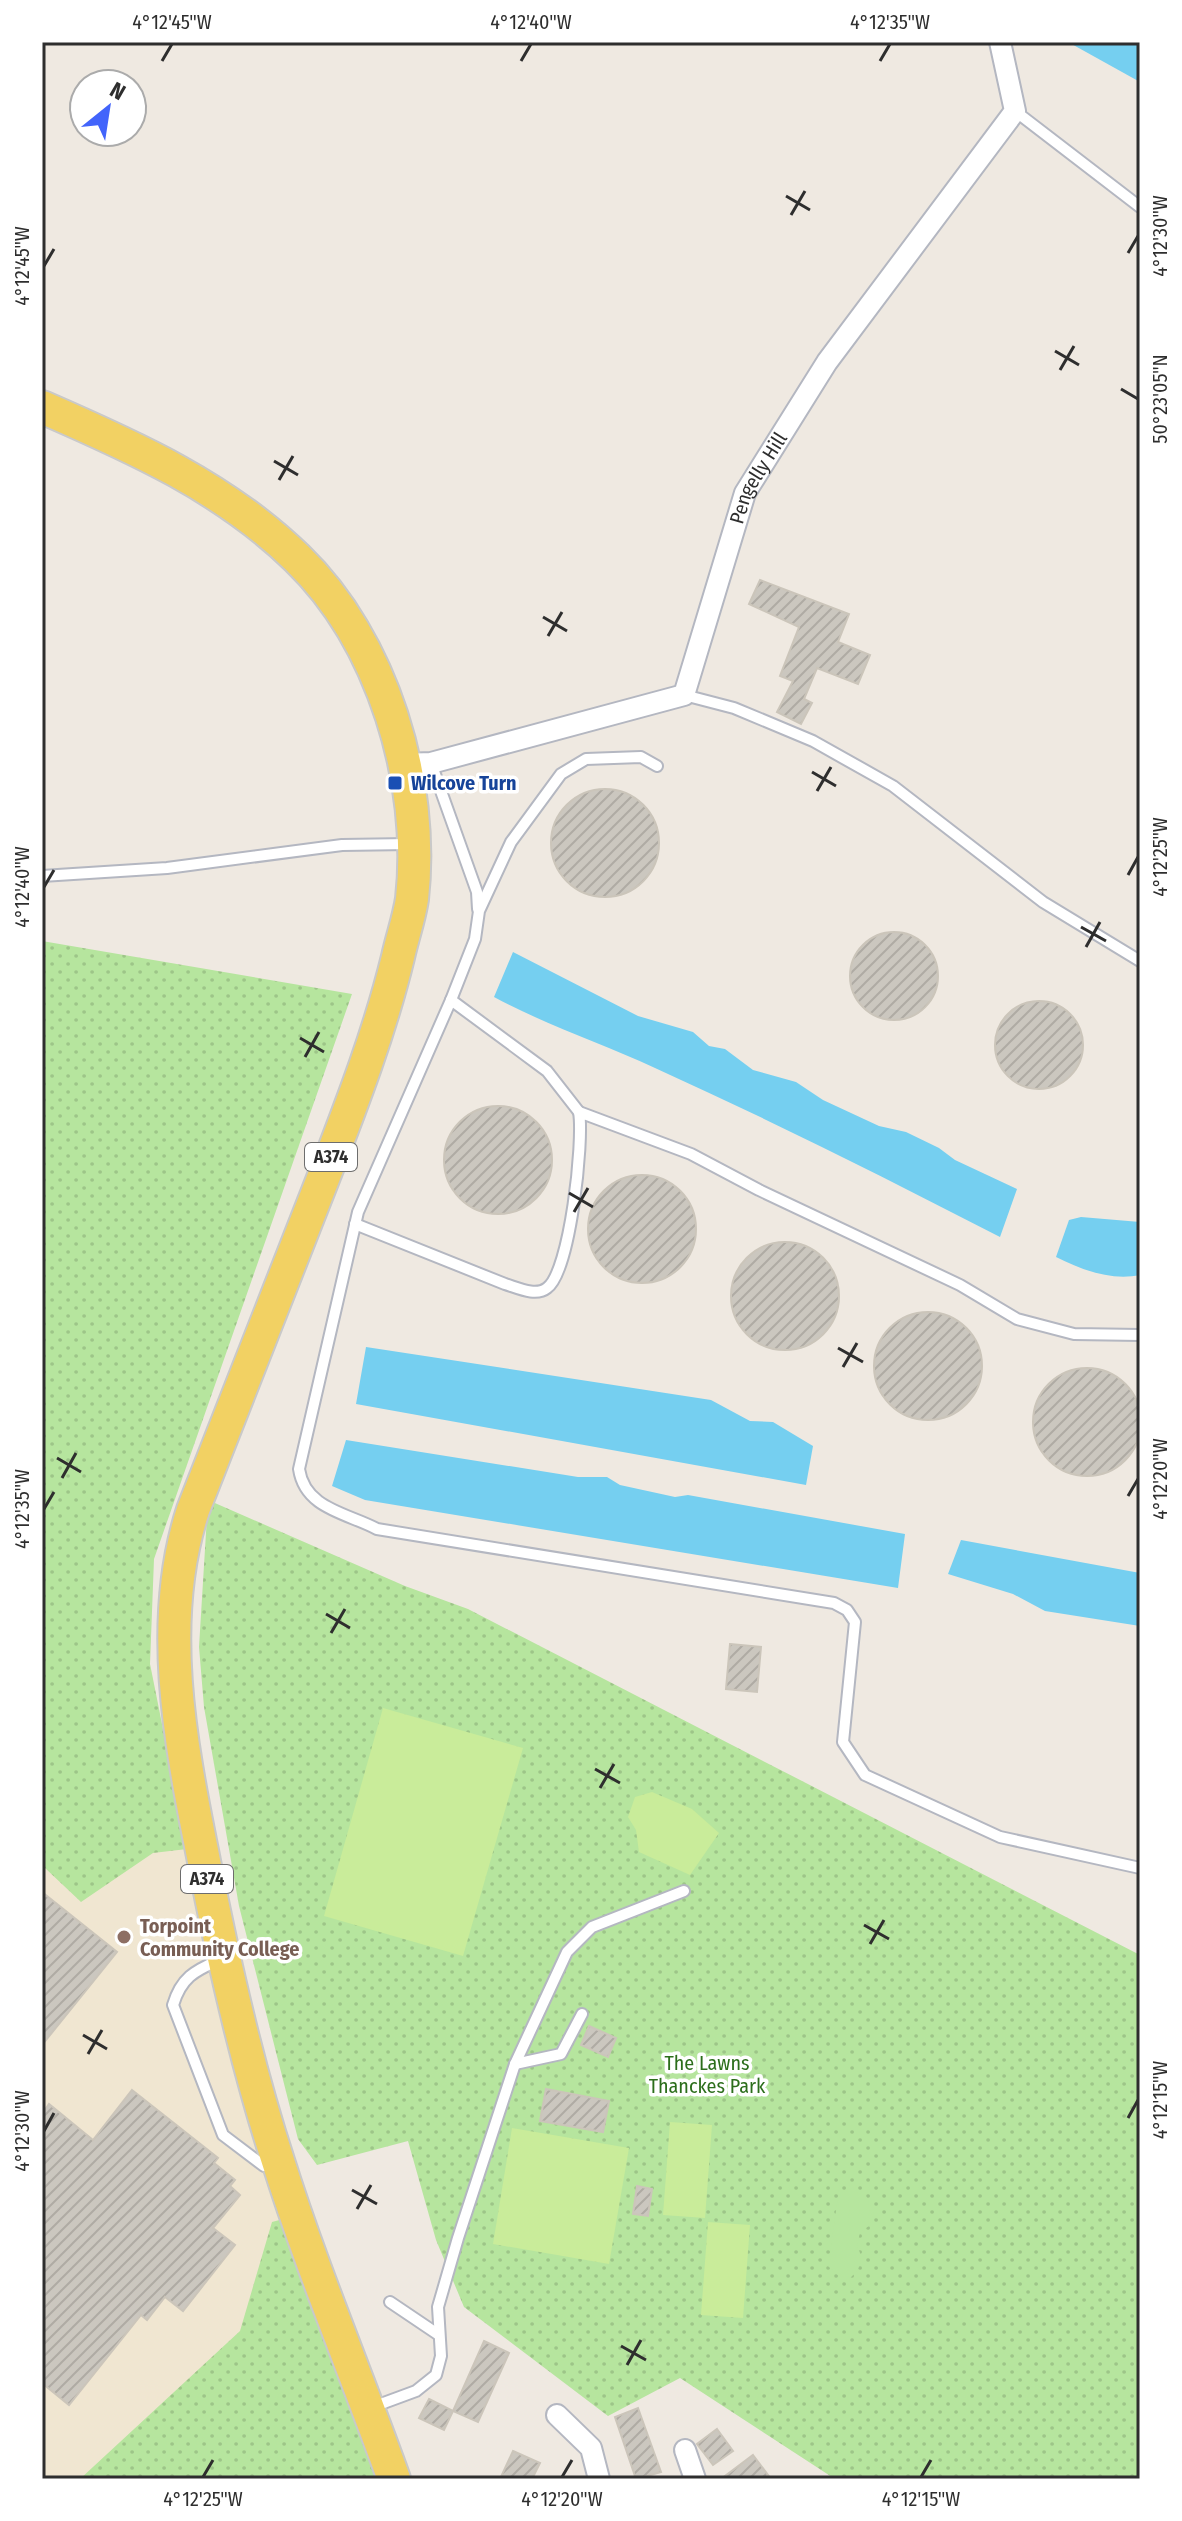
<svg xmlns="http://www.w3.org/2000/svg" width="1182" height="2521" font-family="'Fira Sans Condensed',sans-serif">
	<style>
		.education { fill: #f0e6d1 }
		.park { fill: url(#park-dots) }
		.garden { fill: #b6e59e }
		.pitch { fill: #c9ec9a }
		.water { fill: #75cff0 }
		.building { fill: url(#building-hatch); stroke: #cbc5ba; stroke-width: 2 }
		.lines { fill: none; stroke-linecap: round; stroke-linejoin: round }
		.service-casing { stroke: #b4b7c1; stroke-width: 14 }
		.minor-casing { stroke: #b4b7c1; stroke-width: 24 }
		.primary-casing { stroke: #c9c9c9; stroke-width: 36 }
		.service { stroke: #fff; stroke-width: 10 }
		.minor { stroke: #fff; stroke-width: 20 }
		.primary { stroke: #f2d163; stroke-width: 32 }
		.ticks { fill: none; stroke: #2e2e2e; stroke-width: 3 }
		.transit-dot { fill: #1a4fb4; stroke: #fff; stroke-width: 3 }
		.education-dot { fill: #8d6e63; stroke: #fff; stroke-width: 3 }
		.labels { text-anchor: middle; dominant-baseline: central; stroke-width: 7; stroke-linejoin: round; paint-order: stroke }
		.shield { fill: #fff; stroke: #6d6d6d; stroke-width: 2 }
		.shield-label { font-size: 18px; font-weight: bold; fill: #2e2e2e }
		.street-label { font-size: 20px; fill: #2e2e2e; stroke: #fff }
		.transit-label { font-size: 20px; font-weight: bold; fill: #164399; stroke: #fff; text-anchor: start }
		.education-label { font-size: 20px; font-weight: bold; fill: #785e54; stroke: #fff; text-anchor: start }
		.park-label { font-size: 20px; fill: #2c6e1b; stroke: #fff }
		.neatline { fill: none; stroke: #2e2e2e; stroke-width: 3 }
		.ticks-label { font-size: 20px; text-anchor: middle; fill: #2e2e2e }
	</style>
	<defs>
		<pattern id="park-dots" width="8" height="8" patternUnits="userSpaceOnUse" patternTransform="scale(2)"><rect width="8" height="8" fill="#b6e59e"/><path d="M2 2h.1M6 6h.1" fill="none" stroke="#9dc588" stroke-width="1.8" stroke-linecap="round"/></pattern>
		<pattern id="building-hatch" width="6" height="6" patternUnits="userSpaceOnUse" patternTransform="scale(2)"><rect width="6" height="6" fill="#cbc7bf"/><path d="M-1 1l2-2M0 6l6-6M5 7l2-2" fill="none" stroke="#afaba4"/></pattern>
	</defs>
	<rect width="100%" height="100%" fill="#efe9e1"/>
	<!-- education -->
	<path class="education" d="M42,1499L153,1559L150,1664L187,1849L382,2479H42Z"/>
	<!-- park -->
	<g class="park">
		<path d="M42,941L352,994L154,1559L150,1664L187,1849L153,1853L81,1902L45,1868L42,1871Z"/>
		<path d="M208,1500L405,1586L468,1609L1140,1955V2479H835L680,2378L608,2416L464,2307L436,2240L408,2141L317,2165L298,2139L239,1906L204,1707L199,1647Z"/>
		<path d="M287,2218L382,2479H80L240,2331L272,2222Z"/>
	</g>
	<!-- garden -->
	<path class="garden" d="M839,2190L865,2194L874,2213L869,2226L860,2232L857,2247C865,2258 860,2270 850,2278H841L828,2266Z"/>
	<!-- pitch -->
	<g class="pitch">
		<path d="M383,1708L523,1748L463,1956L324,1916Z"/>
		<path d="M652,1792L692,1809L719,1833L690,1875L639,1852L636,1830L628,1817L635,1797Z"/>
		<path d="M670,2122L712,2125L705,2218L663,2215Z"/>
		<path d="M512,2128L629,2148L609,2264L493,2244Z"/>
		<path d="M708,2222L750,2225L743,2318L701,2315Z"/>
	</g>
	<!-- water -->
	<g class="water">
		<path d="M1068,42H1140V82Z"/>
		<path d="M513,952L638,1016L693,1032L709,1046L725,1049L753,1070L796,1082L823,1100L879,1126L906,1132L939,1148L955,1160L1017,1189L1000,1237C886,1178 772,1121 655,1068C601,1043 546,1025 494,997Z"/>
		<path d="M1081,1217L1140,1222V1275C1111,1281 1082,1270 1056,1257L1069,1220Z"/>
		<path d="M366,1347L711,1400L750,1421L773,1422L813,1446L806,1485L356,1404Z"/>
		<path d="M346,1440L578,1477H607L620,1485L675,1497L688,1495L905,1534L898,1588L365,1500L332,1486Z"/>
		<path d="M961,1540L1140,1573V1626L1045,1611L1013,1594L948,1574Z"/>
	</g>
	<!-- building -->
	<g class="building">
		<path d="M760,580L849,614L838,642L870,655L858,684L817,668L804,699L812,703L801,724L777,712L793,681L780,676L799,627L749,604Z"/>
		<circle cx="605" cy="843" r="54"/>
		<circle cx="894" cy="976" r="44"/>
		<circle cx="1039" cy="1045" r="44"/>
		<circle cx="498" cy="1160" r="54"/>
		<circle cx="642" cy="1229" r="54"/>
		<circle cx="785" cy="1296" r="54"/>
		<circle cx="928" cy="1366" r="54"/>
		<circle cx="1087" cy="1422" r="54"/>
		<path d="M730,1644L761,1647L757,1692L726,1689Z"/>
		<path d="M42,1892L117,1952L42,2045Z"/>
		<path d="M589,2026L616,2038L608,2057L581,2045Z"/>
		<path d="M546,2089L609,2101L603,2132L540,2121Z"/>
		<path d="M132,2090L218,2158L214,2163L235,2180L230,2186L240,2195L213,2228L235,2245L183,2311L165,2297L147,2320L141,2315L69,2405L42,2383V2114L49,2104L93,2140Z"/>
		<path d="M637,2186L652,2189L648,2216L633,2214Z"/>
		<path d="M484,2341L509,2353L478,2422L453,2411Z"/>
		<path d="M429,2399L453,2411L444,2430L419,2418Z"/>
		<path d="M638,2408L661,2472L636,2479L615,2417Z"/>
		<path d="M717,2429L733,2451L713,2465L697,2444Z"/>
		<path d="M513,2451L540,2463L532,2479H500Z"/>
		<path d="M753,2455L771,2479H721Z"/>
	</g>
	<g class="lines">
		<defs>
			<g id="service">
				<path d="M1015,111L1140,207"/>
				<path d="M684,695L734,708L813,741L893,786L1043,902L1140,961"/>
				<path d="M431,763L477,892L478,909"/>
				<path d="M657,766L641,757L586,759L561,774L511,842L479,911L475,939L451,1000L358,1212L299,1469C305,1509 347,1513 377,1529L834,1603L847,1610L855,1622L843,1742L865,1775L1000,1837L1140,1868"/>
				<path d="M42,876L167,868L342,845L409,844"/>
				<path d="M451,1000L547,1071L579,1112"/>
				<path d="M355,1224L505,1284C518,1288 536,1297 547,1288C570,1272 584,1141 579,1112L691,1154L759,1190L960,1285L1017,1319L1074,1334L1140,1335"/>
				<path d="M219,1960C194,1971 181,1978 173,2005L223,2135L264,2166L272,2164"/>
				<path d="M515,2064L561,2054L582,2014"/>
				<path d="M390,2302L439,2335"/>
				<path d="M370,2408L416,2391L436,2375L441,2356L438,2307L458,2238L515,2064L567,1952L592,1927L684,1891"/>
			</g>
			<g id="minor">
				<path id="s1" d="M403,764L431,763L684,695L745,493L827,362L1015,111L1000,42"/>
				<path d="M557,2415L591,2448L599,2479"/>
				<path d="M685,2450L695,2479"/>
			</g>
			<path id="primary" d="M42,407C134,447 224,487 297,558C383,641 425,782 412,899C409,919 402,938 398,957C380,1031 353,1101 326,1171C281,1284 237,1397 193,1510C157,1620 180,1741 202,1851C222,1955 245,2060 278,2161C312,2269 356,2373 394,2479"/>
		</defs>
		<!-- service casing -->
		<use href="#service" class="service-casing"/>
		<!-- minor casing -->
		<use href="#minor" class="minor-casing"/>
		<!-- primary casing -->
		<use href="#primary" class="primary-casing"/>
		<!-- service -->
		<use href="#service" class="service"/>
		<!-- minor -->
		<use href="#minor" class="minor"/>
		<!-- primary -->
		<use href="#primary" class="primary"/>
	</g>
	<!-- ticks -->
	<path class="ticks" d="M162,61L172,44M521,61L531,44M880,61L890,44M786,196L810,210M791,215L805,191M1128,253L1138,236M44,266L54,249M1055,351L1079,365M1060,370L1074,346M1121,389L1138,399M274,461L298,475M279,480L293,456M543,617L567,631M548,636L562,612M812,772L836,786M817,791L831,767M1128,875L1138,857M44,887L54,870M1081,927L1106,941M1086,947L1100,922M300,1038L324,1052M305,1057L319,1032M569,1193L593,1207M574,1212L588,1188M838,1348L863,1362M843,1367L857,1343M57,1458L81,1472M62,1478L76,1453M1128,1496L1138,1479M44,1509L54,1492M326,1614L350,1628M331,1633L345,1609M595,1769L620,1783M600,1788L614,1764M864,1925L889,1939M870,1944L884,1920M83,2035L107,2049M88,2054L102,2030M1128,2118L1138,2100M44,2131L54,2113M352,2190L377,2204M357,2209L371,2185M621,2346L646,2360M627,2365L641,2340M203,2477L213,2460M562,2477L572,2460M921,2477L931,2460"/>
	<!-- markers -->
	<rect class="transit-dot" x="387" y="775" width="16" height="16" rx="4"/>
	<circle class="education-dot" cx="124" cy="1937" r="8"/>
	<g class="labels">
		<!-- shield labels -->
		<g class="shield">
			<rect x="305" y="1143" width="52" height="28" rx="6"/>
			<rect x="181" y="1865" width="52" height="28" rx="6"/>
		</g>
		<g class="shield-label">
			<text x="331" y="1157">A374</text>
			<text x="207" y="1879">A374</text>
		</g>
		<!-- street labels -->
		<g class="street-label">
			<text stroke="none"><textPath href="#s1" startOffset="520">Pengelly Hill</textPath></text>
		</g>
		<!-- transit labels -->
		<g class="transit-label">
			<text x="411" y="783">Wilcove Turn</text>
		</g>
		<!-- education labels -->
		<g class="education-label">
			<text x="140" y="1926">Torpoint<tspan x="140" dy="23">Community College</tspan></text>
		</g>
		<!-- park labels -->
		<g class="park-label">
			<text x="707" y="2063">The Lawns<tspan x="707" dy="23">Thanckes Park</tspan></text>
		</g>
	</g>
	<!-- border -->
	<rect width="1182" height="2521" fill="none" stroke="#ffffff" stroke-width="88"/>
	<!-- north arrow -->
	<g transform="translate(108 108) rotate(30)"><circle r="38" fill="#ffffff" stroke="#ababab" stroke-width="2"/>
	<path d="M0-6L14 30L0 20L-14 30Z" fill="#4264fb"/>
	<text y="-12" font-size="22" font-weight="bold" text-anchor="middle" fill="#2e2e2e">N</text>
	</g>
	<rect x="44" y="44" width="1094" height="2433" class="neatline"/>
	<g class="ticks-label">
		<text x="172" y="29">4°12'45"W</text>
		<text x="531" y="29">4°12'40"W</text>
		<text x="890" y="29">4°12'35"W</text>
		<text transform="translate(1160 236) rotate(-90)" y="7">4°12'30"W</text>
		<text transform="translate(22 266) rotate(-90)" y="7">4°12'45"W</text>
		<text transform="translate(1160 399) rotate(-90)" y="7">50°23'05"N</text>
		<text transform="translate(1160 857) rotate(-90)" y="7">4°12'25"W</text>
		<text transform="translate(22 887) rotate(-90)" y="7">4°12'40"W</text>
		<text transform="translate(1160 1479) rotate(-90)" y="7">4°12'20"W</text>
		<text transform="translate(22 1509) rotate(-90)" y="7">4°12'35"W</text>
		<text transform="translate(1160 2100) rotate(-90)" y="7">4°12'15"W</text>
		<text transform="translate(22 2131) rotate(-90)" y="7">4°12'30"W</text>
		<text x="203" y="2506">4°12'25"W</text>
		<text x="562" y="2506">4°12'20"W</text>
		<text x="921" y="2506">4°12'15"W</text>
	</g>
</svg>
